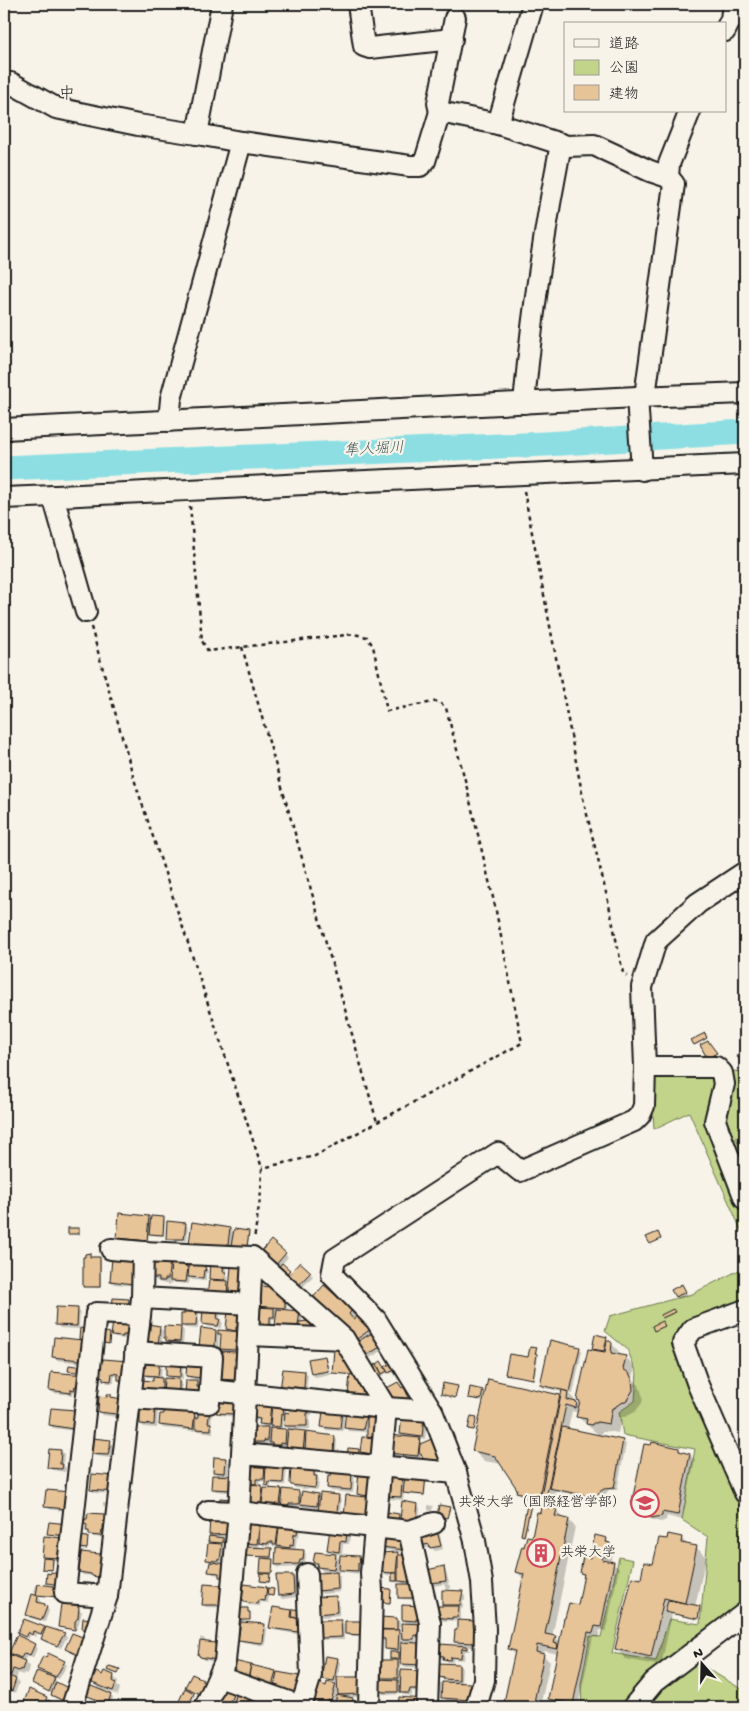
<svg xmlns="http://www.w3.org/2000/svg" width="749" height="1711" font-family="'Gochi Hand','Klee One',sans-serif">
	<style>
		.green { fill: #c1d489; stroke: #6e7852 }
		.shadow { fill: #0003; fill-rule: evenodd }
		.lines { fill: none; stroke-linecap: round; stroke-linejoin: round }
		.river { stroke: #8cdee3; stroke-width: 25 }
		.building { fill: #e7c398; stroke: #1c1c1c }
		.minor-casing { stroke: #1c1c1c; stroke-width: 24 }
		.path { stroke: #1c1c1c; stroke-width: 2.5; stroke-dasharray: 4 4; stroke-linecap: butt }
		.minor { stroke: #f7f3e8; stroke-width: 20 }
		.labels { text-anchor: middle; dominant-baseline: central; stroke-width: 4.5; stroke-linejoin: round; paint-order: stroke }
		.poi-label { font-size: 14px; fill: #1c1c1c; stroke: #f7f3e8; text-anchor: end }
		.water-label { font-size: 15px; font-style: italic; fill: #3e5658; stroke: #f7f3e8 }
		.quarter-label { font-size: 16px; fill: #1c1c1c; stroke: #f7f3e8 }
	</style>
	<rect width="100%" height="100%" fill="#f7f3e8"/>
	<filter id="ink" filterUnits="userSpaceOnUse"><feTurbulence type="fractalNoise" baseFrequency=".02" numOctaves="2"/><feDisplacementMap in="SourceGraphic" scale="10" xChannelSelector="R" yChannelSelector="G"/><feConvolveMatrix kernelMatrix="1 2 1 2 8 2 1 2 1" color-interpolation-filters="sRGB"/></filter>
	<g filter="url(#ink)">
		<!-- green -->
		<g class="green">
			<path d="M739,1071L743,1107L745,1111V1135L736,1138L745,1159V1239L689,1112L654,1129L651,1076Z"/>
			<path d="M745,1267V1302L675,1338L745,1507V1608L684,1647L706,1668L745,1691V1707H582L581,1684L590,1636L601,1637L619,1557L633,1560L612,1653L656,1661L669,1619L700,1624L708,1537L682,1520L695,1449L623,1435L619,1412L635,1401L637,1373L627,1349L605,1331L610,1316L692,1294Z"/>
		</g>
		<!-- shadow -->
		<g class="shadow">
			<path d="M706,1036L707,1039L696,1045L695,1044Z"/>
			<path d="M149,1217L152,1220L165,1219L164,1236L152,1235L149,1232L148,1242L118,1238Z"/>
			<path d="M185,1224L188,1227L187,1241L179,1240V1242L170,1240L167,1237Z"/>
			<path d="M230,1229L234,1233H250L247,1247L195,1248L190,1243Z"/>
			<path d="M271,1242L288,1257L282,1264L292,1273L300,1264L313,1276L300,1290L261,1254Z"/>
			<path d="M89,1255L90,1258L101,1260V1288L85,1287Z"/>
			<path d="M158,1259L186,1264L190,1268L204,1265L207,1268L208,1273H206V1281L192,1280L190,1277L189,1284L175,1283L173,1281L172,1283H170L169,1285L158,1282L153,1277Z"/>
			<path d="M113,1260L136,1286L114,1284L111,1281Z"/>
			<path d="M223,1263L226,1266V1274L228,1277V1283L230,1286L235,1269L233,1266L242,1264L252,1274L234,1304L210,1279Z"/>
			<path d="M682,1286L688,1295L679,1299L676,1296Z"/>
			<path d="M324,1287L358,1317L360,1316L375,1335L373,1336L383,1350L368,1359L365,1356Z"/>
			<path d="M287,1298V1311L299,1312L309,1317H302V1323L324,1328H280L277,1325V1320H272L273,1329L267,1328L257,1305Z"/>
			<path d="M77,1309L80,1312L79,1329L60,1328L57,1325Z"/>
			<path d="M196,1310L199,1313L198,1329L185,1328L182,1325Z"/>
			<path d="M674,1311L675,1313L664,1318L663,1317Z"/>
			<path d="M217,1312L220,1315V1320L223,1323L221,1328L206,1326L203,1323Z"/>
			<path d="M240,1313L238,1353L234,1352L238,1357V1383L223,1381L219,1378L226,1353L221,1349L222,1336L219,1333L231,1332L228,1329Z"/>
			<path d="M114,1322L133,1338L126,1337L125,1339L115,1338L112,1335Z"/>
			<path d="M157,1326L163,1331L161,1349L151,1348Z"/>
			<path d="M181,1328L184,1331L183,1345L170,1344L165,1337Z"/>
			<path d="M216,1331L219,1334L218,1349L203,1350Z"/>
			<path d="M606,1338L607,1344L610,1342L621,1354V1356L626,1357L635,1367L633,1379L639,1385L643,1397L642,1403L635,1412L625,1417H622L618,1433L607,1431L606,1432H602L601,1436L623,1441L626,1444L617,1490H609L600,1500L555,1491L551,1509L556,1510L563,1517L562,1519L569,1520L575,1527L552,1637H555L561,1643L579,1606L585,1577L581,1573L606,1539L614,1549L611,1563L619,1568L606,1631L600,1630L598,1638L593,1637L578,1707L554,1703L549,1698L559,1654L544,1651L543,1655L550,1662L540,1707H505L516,1655L509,1649L523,1578L517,1572L525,1548L533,1539L542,1507L540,1504L532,1502L525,1536H523L522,1535L529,1502L517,1492L518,1489L502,1464L484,1461L474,1451L559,1396L562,1399L563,1392L544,1388L541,1385L579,1348L582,1351L573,1394L568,1393L574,1399V1402L580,1406L581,1402L579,1400L597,1352L594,1348ZM572,1411L579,1413L578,1417L600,1436L568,1429Z"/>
			<path d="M81,1341L84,1344L82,1363L56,1360L53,1357Z"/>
			<path d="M536,1349L538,1356L534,1380L508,1374L528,1359Z"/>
			<path d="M324,1357L327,1360L330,1374L315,1377L312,1374Z"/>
			<path d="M145,1361L162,1364L161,1379L165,1382L172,1380L167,1375L180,1362L183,1365V1380L178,1379L182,1383L181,1398L168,1397L154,1382L155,1378L147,1377L144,1374Z"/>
			<path d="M128,1363L122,1382L119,1379V1376H114V1383H107L101,1376Z"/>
			<path d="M381,1363L384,1368L391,1365L400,1379L398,1380L393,1372L391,1374L389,1372L380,1377L374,1367Z"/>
			<path d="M205,1365L207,1387H200L205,1392V1399L187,1381L199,1382V1380L190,1378L187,1375Z"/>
			<path d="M305,1372L308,1375L306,1391L282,1389Z"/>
			<path d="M84,1376L82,1394L74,1391L73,1395L53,1393L50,1390Z"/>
			<path d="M457,1387L458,1389L456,1398L442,1394Z"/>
			<path d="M483,1391L484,1392L482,1401L469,1397Z"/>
			<path d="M111,1396L114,1399L119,1421L117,1417L102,1415L99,1412Z"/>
			<path d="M219,1398L235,1403L236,1417L221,1415L218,1412Z"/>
			<path d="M253,1404L283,1406L286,1409V1413L290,1414L309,1409L312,1412V1416H310V1429H290V1431L304,1432L307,1435L334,1437L337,1440L336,1456L305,1454L288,1446L276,1448L271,1443H267V1445L254,1444L250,1441L265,1428L261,1424V1421L255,1420L252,1417ZM283,1417H286V1426L289,1430V1433L286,1430H282Z"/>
			<path d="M155,1407L158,1410L157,1428L144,1427L141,1424Z"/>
			<path d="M209,1411L212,1414L211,1425L213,1427V1433L199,1431L196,1428L195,1431L163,1428L160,1425L194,1413L199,1418Z"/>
			<path d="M75,1412L78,1415L76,1431L53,1428L50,1425Z"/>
			<path d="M341,1412L344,1415L343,1431L326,1430L323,1427Z"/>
			<path d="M364,1414L368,1419L374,1416L377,1419L380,1453L363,1451V1453L361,1452L371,1439L368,1436L367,1427L366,1432L349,1431L346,1428Z"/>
			<path d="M424,1420L427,1423L425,1439L418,1438L422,1444L444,1464L423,1455L421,1456V1459L392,1456L389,1453L405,1438L401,1434Z"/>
			<path d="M110,1442L113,1445L111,1458L95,1456L92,1453Z"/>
			<path d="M679,1449L683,1453L690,1455L695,1460L682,1520L667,1516L666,1520L661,1522L653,1520L649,1516L644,1515L632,1506Z"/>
			<path d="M61,1451L64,1454L63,1465L66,1468L65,1472L52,1470L49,1467Z"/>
			<path d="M215,1459H226L229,1462L228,1477L236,1493L216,1491L213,1488L219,1476L214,1471Z"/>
			<path d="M251,1463L284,1466L287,1469L285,1485L271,1484V1489L266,1485V1482L259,1481V1486L265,1491H281L284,1493L299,1492L302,1495L303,1492L318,1496L321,1498L338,1496L341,1499L340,1514L322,1515L318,1510L317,1516L301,1514L302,1506H292L291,1514L283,1506H278V1508L266,1507L264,1504H260V1506L248,1502L252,1485L249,1482Z"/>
			<path d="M333,1470L355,1474L353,1493L331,1491L328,1488L332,1477Z"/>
			<path d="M314,1471L319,1480L318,1490L295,1488L292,1484Z"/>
			<path d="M360,1473L372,1503L368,1521L349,1520L363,1498L358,1493Z"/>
			<path d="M401,1476L406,1481L426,1479L425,1496L406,1494L404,1492L403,1500L389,1499L386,1496Z"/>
			<path d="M117,1480L116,1494L95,1493L92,1490Z"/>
			<path d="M47,1491L70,1512L49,1509L46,1506Z"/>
			<path d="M103,1503L108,1504L107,1507L103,1506Z"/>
			<path d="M417,1505L420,1508L419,1524L404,1523L400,1518L399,1525L389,1524L399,1515L401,1517Z"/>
			<path d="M428,1505L433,1506L432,1511L428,1510Z"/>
			<path d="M103,1515L106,1518V1533L104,1532L103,1538L93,1537L87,1530L88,1526L85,1524Z"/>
			<path d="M230,1522L226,1545L224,1543H220L224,1548L223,1562H220V1565L230,1567L223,1579L220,1575L213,1574L210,1571L211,1563L207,1560L213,1544L209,1541L214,1538L210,1534Z"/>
			<path d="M249,1522L297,1527L300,1530L299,1537L297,1536L295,1551H303L306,1554L305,1562H302V1567L279,1568L276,1565L277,1548L274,1545L270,1544V1546H264L260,1542L259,1549L272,1551V1559L273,1561L272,1574H268L270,1577V1583L262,1582L263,1557L245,1555L252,1548L247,1543Z"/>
			<path d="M347,1531L350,1534L349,1544H343L342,1556L358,1557L361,1561L362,1565H361L360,1574L344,1572L340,1568L339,1573H337L340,1576V1592L322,1594L317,1589V1574H325L315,1562L334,1555L328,1550ZM333,1553L342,1555L341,1561Z"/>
			<path d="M437,1532L440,1535L443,1549L435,1551L431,1547L425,1548L422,1545Z"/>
			<path d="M45,1537L63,1561L54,1560L53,1568L44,1567L47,1560L43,1556Z"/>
			<path d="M681,1538L689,1546L696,1547L706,1557L695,1607L701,1609L699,1619L672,1614L661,1666L626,1659L616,1649L642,1581Z"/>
			<path d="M87,1539V1550L79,1549Z"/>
			<path d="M407,1540L409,1553L386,1550L383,1547Z"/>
			<path d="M397,1554L400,1556L420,1600L402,1599L399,1596L404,1585L398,1579V1582H394L393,1575H383L380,1572Z"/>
			<path d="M105,1559L100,1579L94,1576L83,1575L80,1572Z"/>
			<path d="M443,1568L446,1571L449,1583H447L450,1586V1589H446L444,1584L434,1586L431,1583Z"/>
			<path d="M293,1576L296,1579L297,1597L282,1599L279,1596Z"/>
			<path d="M36,1585L60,1588V1598L39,1595L34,1592Z"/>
			<path d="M245,1586L267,1588L269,1591L274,1590V1595L269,1594L268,1603L261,1602L260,1606L248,1605L245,1602Z"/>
			<path d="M228,1588L229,1608L206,1607L203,1604Z"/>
			<path d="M390,1590L391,1603H381Z"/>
			<path d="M443,1591L462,1593L465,1596V1600H463V1608L461,1609V1622L479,1627L478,1647H466L470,1651H465L464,1660L453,1659V1662H448L436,1655L441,1647L460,1646L455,1642L458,1632L459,1620L444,1621L437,1617L443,1607Z"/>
			<path d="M38,1597L41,1600L40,1604L45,1605L49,1611L45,1622L30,1618L27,1615Z"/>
			<path d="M336,1598L339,1601V1615L322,1617L319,1613Z"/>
			<path d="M403,1606L425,1621H419L418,1623H407L403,1620Z"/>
			<path d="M78,1608L82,1612L77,1629L61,1626V1628L59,1626Z"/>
			<path d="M292,1611L302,1619L298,1618L303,1623L301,1635L274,1630L271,1627Z"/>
			<path d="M380,1619H396L400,1622L399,1632L403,1636L425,1626L421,1638H416V1644L420,1647L427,1668L405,1667L402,1664V1660H396L401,1664L400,1671L423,1672L427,1693L412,1691V1696L404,1695L400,1691V1694L387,1695L381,1693L378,1690L386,1680L382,1677V1671L377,1668L394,1661L391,1658L392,1652L386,1649V1641H383L379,1638ZM401,1637L408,1644L401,1643Z"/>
			<path d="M341,1621L344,1624V1640H324L321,1637Z"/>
			<path d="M264,1625L267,1629L265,1646L243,1642L240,1639Z"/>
			<path d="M367,1625V1636H350L346,1633Z"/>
			<path d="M44,1628L64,1634L67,1637L61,1648L45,1642L42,1639L43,1636L37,1633L35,1637L31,1634L28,1639L19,1633Z"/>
			<path d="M216,1634L224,1635V1644L215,1642Z"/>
			<path d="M200,1637L205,1639V1643L219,1662L204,1660L201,1656L198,1653L201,1641Z"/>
			<path d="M4,1638L10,1643L7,1655L16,1659L10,1653L34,1645L37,1648L33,1658L27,1655L24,1662L30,1667L27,1674L24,1673L23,1675L18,1673L16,1680L19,1683L15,1693L5,1689L4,1692V1677H5L6,1674L4,1672V1668L7,1660L4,1659Z"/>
			<path d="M337,1659L340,1662L338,1678H362V1697H350L356,1702L355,1707H336V1704L331,1702L330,1707H325L314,1701L321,1683L327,1687L328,1682L323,1678ZM332,1682L338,1683V1688ZM337,1692L342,1697L336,1696Z"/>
			<path d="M64,1662L67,1665L59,1679L51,1676L57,1682L56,1684L70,1704L55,1698L52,1694L33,1682L46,1676L39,1668Z"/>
			<path d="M235,1662L276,1672L278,1675L299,1678L302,1681L299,1696L232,1675Z"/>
			<path d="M459,1665L462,1668L461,1684L470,1685L475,1689L474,1705L448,1702L443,1697V1693L436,1692L435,1682L441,1683L443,1685L449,1683L439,1677Z"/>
			<path d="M192,1675L206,1683L207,1697L190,1690L195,1695L190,1705L182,1702L192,1693L187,1687Z"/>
			<path d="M113,1676L118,1681L117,1686L120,1688L118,1695L104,1690L113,1698L110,1707L99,1703L87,1695L101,1691L93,1683L103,1677Z"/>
			<path d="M223,1689L254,1699L250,1707H237L233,1704L232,1707H219L217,1705Z"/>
			<path d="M4,1697L12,1702L9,1707H4Z"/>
			<path d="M46,1698L57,1707L23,1706L24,1704L30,1706L25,1701Z"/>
			<path d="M376,1703H384L385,1707H376Z"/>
		</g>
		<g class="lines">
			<!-- river -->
			<path class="river" d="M4,468L545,444L745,432"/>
		</g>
		<!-- building -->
		<g class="building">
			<path d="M705,1033L707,1038L694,1045L691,1040Z"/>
			<path d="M708,1041L717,1053L707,1058L700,1045Z"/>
			<path d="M742,1049L745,1051V1063L737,1057Z"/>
			<path d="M745,1137V1149L744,1145L741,1146L738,1139Z"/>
			<path d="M119,1213L149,1216L147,1241L117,1238Z"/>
			<path d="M151,1216L164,1217L163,1235L149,1234Z"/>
			<path d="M167,1221L186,1223L184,1239H166Z"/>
			<path d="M192,1222L230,1228L227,1252L213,1247L189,1243Z"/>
			<rect x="68" y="1228" width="11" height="6"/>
			<path d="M234,1229L249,1231L247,1247L245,1246L244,1254L230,1252Z"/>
			<path d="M658,1232L661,1239L650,1244L646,1237Z"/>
			<path d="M271,1240L286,1253L274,1267L259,1254Z"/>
			<path d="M90,1253V1257H100V1287H83V1257H85V1254Z"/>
			<path d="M112,1258L135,1260L133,1284L110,1281Z"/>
			<path d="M170,1259L168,1279H165V1281H159V1278H152L154,1261Z"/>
			<path d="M171,1261L187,1263L186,1267H188L186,1282L170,1281Z"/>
			<path d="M210,1261L224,1262L223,1272H226L225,1280L209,1279Z"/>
			<path d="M300,1262L311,1272L296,1288L285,1279Z"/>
			<path d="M193,1263L204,1264L206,1271L204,1270L203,1278L188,1277L189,1265H193Z"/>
			<path d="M282,1263L290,1270L283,1277L275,1271Z"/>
			<path d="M231,1267L248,1268L246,1291L240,1290L239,1300H228Z"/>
			<path d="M209,1280L228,1281L227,1295L207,1297Z"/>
			<path d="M271,1282L285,1294V1308L256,1306L257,1284L267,1287Z"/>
			<path d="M682,1284L686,1292L675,1297L671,1290Z"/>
			<path d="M324,1285L352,1310L349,1314L353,1319L360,1314L371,1329L357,1339L356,1337L352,1340L311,1300Z"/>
			<path d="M113,1298L129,1299L128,1310L112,1309Z"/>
			<path d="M56,1307L78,1308L77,1326L55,1325Z"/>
			<path d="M203,1307L218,1311L217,1319H220L218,1326L202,1324Z"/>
			<path d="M258,1307L274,1308V1317H270V1326L256,1327Z"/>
			<path d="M184,1308L197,1309L196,1326H181V1314H184Z"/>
			<path d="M277,1309L300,1311L297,1333L284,1331L285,1326L275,1325Z"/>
			<path d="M673,1309L675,1312L662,1318L661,1315Z"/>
			<path d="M228,1311L241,1312L239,1327H236V1331L226,1329Z"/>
			<path d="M308,1317L317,1322L315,1336L298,1334L299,1322L308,1321Z"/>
			<path d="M113,1321L132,1323L130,1335H123V1337L111,1336Z"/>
			<path d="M662,1321L665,1326L654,1331L652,1326Z"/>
			<path d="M148,1324L160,1326L158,1347L145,1343Z"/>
			<path d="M164,1326L181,1327L180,1342L166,1341V1338H164Z"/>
			<path d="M80,1328L91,1330L89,1340L79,1339Z"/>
			<path d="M201,1328L216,1330L215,1346H211V1348L199,1347Z"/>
			<path d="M218,1330L243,1332L242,1341H236L235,1350L220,1349L221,1334H218Z"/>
			<path d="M101,1331L110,1333L109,1344L99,1342Z"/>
			<path d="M372,1333L380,1347L364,1357L355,1343Z"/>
			<path d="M595,1334L607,1337L604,1351L592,1349Z"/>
			<path d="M54,1337L82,1340L80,1360L52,1357Z"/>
			<path d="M550,1340L580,1347L570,1392L540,1385Z"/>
			<path d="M607,1341H610L612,1343L611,1353L626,1356L623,1369L629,1373L632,1379L633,1390L627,1400L616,1406L615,1408H612L609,1424L597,1422V1423H593L592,1425L586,1424L587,1419L576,1417L580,1401L577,1400L588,1349L605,1352Z"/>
			<path d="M530,1347L537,1348L535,1353L537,1354L533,1379L505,1374L509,1354L528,1357Z"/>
			<path d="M334,1349L345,1350L356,1375L332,1373Z"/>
			<path d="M220,1351L236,1352L235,1360H239L235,1380L218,1379Z"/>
			<path d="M325,1356L328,1371L311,1374L308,1359Z"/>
			<path d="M103,1359L129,1361L127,1381L118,1380V1374L112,1373L111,1381L103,1380V1377L100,1376L101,1360L103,1361Z"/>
			<path d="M160,1359L158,1376L143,1375L144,1360Z"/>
			<path d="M166,1360L181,1361L180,1377L166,1376Z"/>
			<path d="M381,1361L387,1371L382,1374L377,1364Z"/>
			<path d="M187,1363L206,1364L205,1370L200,1369V1378L186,1376Z"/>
			<path d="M391,1363L395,1370L388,1373L385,1367Z"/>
			<path d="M376,1364L382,1374L378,1377L372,1367Z"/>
			<path d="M69,1365L85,1367L84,1373L68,1371Z"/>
			<path d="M283,1369L305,1371L304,1388L293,1387L292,1391L280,1390Z"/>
			<path d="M51,1372L85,1375L84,1387L75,1386L74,1390L71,1389V1393L49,1390Z"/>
			<path d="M350,1375L362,1377L371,1401L348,1395Z"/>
			<path d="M153,1377L162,1378V1393L141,1391L142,1380L153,1381Z"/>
			<path d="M164,1378L179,1379V1395H163Z"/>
			<path d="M488,1379L560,1395L539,1497L516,1492L517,1489L495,1456L472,1451Z"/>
			<path d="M186,1380H197V1387H203L202,1397L185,1396Z"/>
			<path d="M398,1382L402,1388L404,1387L409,1398L413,1396L417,1403L401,1404L386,1396L383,1390Z"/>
			<path d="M443,1383L458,1386L455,1398L441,1394Z"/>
			<path d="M470,1387L483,1390L481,1400L468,1398Z"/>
			<path d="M562,1390L568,1392L567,1400L577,1402L576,1408L566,1405L544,1507L557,1509L555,1516L569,1519L545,1634L556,1636L554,1643L558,1644L557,1649L537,1645L536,1652L544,1654L533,1707H503L515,1651L508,1649L524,1574L515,1572L522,1546L524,1547L527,1536L532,1537L537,1512L540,1513L541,1506L539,1505Z"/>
			<path d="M107,1394H111V1397L122,1399L119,1419L115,1418L116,1414L98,1412L99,1396L107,1397Z"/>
			<path d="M218,1397L233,1402L234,1414L216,1413Z"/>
			<path d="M254,1401L271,1403L269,1425L259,1424L260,1419L251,1417Z"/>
			<path d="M272,1404L284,1405L283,1415L281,1414L280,1427L270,1426Z"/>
			<path d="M155,1406L154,1425L140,1424V1412H141V1408Z"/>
			<path d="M310,1407L309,1413H307V1426H284L285,1412L289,1413L290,1409L292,1408Z"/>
			<path d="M51,1408L75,1410L73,1429L49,1425Z"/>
			<path d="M164,1409L195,1412L193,1429L159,1425L160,1414H164Z"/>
			<path d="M198,1409L210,1410L208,1423H211V1430L195,1429V1418H198Z"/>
			<path d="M342,1410L340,1429L321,1427L323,1411Z"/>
			<path d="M346,1411L364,1413V1416H366L363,1430L344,1428Z"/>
			<path d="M367,1415H375L374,1421H379V1437L367,1436Z"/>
			<path d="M402,1416L424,1418L422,1437L400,1434Z"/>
			<path d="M471,1416L477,1417L474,1430L468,1429Z"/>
			<path d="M250,1427H268L267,1441L264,1440V1442H249Z"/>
			<path d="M562,1427L623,1440L614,1488L604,1489L599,1492L597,1498L549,1488Z"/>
			<path d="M270,1428L286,1429L285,1444L280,1443V1445H272V1443H269Z"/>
			<path d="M288,1429L305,1431L303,1452L286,1450Z"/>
			<path d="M306,1432L335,1436L334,1454L305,1450Z"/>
			<path d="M389,1435L420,1438L418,1456L388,1453Z"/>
			<path d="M362,1437L376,1438L373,1454L360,1452Z"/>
			<path d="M92,1438L111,1440L108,1455L90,1454Z"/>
			<path d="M434,1438L442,1461L426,1467L421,1453H419L420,1444Z"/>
			<path d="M652,1442L679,1448V1451L690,1454L678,1515L662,1512V1516L651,1518L647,1516L645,1512L637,1511L638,1507L631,1506L644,1444L651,1445Z"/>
			<path d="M348,1448L359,1449L358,1460L347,1459Z"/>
			<path d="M49,1449L61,1450L60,1464H63L62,1469L47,1468Z"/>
			<path d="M214,1457L226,1458L225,1473L213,1472Z"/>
			<path d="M249,1462L265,1463L264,1479H256V1484L247,1483Z"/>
			<path d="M266,1462L284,1465L283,1483L269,1482L268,1486L265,1485Z"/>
			<path d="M291,1465L314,1470V1476H317L315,1488L291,1485L290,1483Z"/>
			<path d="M332,1468L352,1470L351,1490L327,1488L328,1476H331Z"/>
			<path d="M359,1471L373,1472V1497L357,1494Z"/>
			<path d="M92,1474L114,1476L113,1492L90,1490Z"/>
			<path d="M391,1474H401L400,1480H402L401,1497L385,1496L387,1479H391Z"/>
			<path d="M212,1475L234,1476L233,1490L211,1489Z"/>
			<path d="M405,1475L426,1476L424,1495L403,1493Z"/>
			<path d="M247,1484L261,1485V1487H263L261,1503H259V1506L251,1505V1502L245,1501Z"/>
			<path d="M264,1488L282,1489L280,1504H275V1505L262,1504Z"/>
			<path d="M283,1489L299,1491V1504H289L288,1511L281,1510Z"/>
			<path d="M46,1490L71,1492L67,1509L44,1507Z"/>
			<path d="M302,1491L318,1494L317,1506L300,1504Z"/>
			<path d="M320,1493L339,1495L337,1512L330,1511V1514L318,1512Z"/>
			<path d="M346,1495L367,1497V1499H370L369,1509H366L365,1519L344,1517Z"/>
			<path d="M529,1495L533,1496L524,1536L521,1535Z"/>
			<path d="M220,1498L231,1499L230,1509L210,1507L211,1500H220Z"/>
			<path d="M402,1501L418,1504L416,1521L400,1520Z"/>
			<path d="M439,1505L450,1507L447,1518L437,1516Z"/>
			<path d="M387,1512L399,1514L398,1524L386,1523Z"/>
			<path d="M88,1513L104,1514L103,1530H102L101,1536L89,1535V1531H86L87,1525L84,1524L85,1519H87Z"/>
			<path d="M210,1517L231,1521V1534L209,1535Z"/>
			<path d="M248,1520L260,1522L257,1544L245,1543Z"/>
			<path d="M260,1520L279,1522L276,1545H273V1542H268V1544L259,1543Z"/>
			<path d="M49,1522L68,1524L67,1536L47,1534Z"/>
			<path d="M282,1524L298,1526L297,1534H294L293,1546L290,1545V1548L277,1546L279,1527L281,1528Z"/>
			<path d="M330,1529L347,1530L346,1542L340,1541L339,1552L327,1550Z"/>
			<path d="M437,1531L441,1546L430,1548L429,1544L420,1546L418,1537Z"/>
			<path d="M383,1533L407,1539L406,1550L381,1547Z"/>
			<path d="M668,1534L682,1537L681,1543L697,1546L685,1603L664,1598L651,1657L615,1649L632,1577L641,1579L644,1562L653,1564L659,1538L667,1539Z"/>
			<path d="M595,1535L607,1538L606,1542L610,1543L607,1557L603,1556L602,1560L614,1562L601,1627L595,1626L593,1633L588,1632L573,1704L548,1699L564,1618H565L569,1603L578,1605L584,1574L580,1573L583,1556L590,1558Z"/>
			<path d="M44,1536L62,1538L60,1558L42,1557Z"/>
			<path d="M78,1536L88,1537L87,1549L76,1548Z"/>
			<path d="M209,1536L223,1538V1543L208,1542Z"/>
			<path d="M208,1543L222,1544L220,1560H217V1561L206,1560Z"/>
			<path d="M244,1547L272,1548L271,1557L244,1556Z"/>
			<path d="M276,1548L304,1550L303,1560H300L299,1564L275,1565Z"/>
			<path d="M81,1552L100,1554L102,1553V1562H100L99,1573L97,1577L92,1576L91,1574L79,1572Z"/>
			<path d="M315,1552L336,1554L334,1569L317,1567L318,1563H313Z"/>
			<path d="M398,1552L396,1573L378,1572L379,1553Z"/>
			<path d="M340,1555L359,1556L360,1563H358V1571L339,1570Z"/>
			<path d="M398,1555H410L409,1582L398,1581Z"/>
			<path d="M43,1558L53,1559L52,1570L42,1569Z"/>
			<path d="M261,1558L273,1559L272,1573H260Z"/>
			<path d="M210,1562L228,1564L230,1578L219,1577V1573L208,1572Z"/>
			<path d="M444,1566L446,1581L430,1583L427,1570Z"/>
			<path d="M51,1572L63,1575L62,1585L46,1583L47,1573L50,1574Z"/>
			<path d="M337,1572L338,1589L318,1591L316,1573Z"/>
			<path d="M261,1573L270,1574L269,1582L260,1581Z"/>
			<rect x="392" y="1573" width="5" height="8"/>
			<path d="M276,1575H293L294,1594L278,1596Z"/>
			<path d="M38,1584L61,1587L59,1597L36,1595Z"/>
			<path d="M204,1584L229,1586L226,1605H202Z"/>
			<path d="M244,1584L267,1587L265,1601L258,1600L257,1604L244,1602V1600H242Z"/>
			<rect x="398" y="1584" width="20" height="14"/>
			<path d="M268,1588L274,1589L273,1596L267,1595Z"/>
			<path d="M378,1588L391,1589L390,1603L378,1602Z"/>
			<path d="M442,1590L463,1591L460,1605H442Z"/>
			<path d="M32,1594L38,1596L37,1602L45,1604V1606L47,1607L42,1620L26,1615Z"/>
			<path d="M336,1596L337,1612L318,1614L315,1597Z"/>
			<path d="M668,1600L700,1606L698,1619L665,1612Z"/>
			<path d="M61,1604L76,1605L79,1607L78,1618L75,1621V1630L58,1627Z"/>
			<path d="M402,1605L422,1606L420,1619H416V1621L402,1620Z"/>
			<path d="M438,1606H459L458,1617H452V1619L436,1617Z"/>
			<path d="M273,1607L292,1610L291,1617L300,1619L298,1632L269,1628Z"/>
			<path d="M238,1608H248V1612H250V1620H237Z"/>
			<path d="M293,1609L302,1610L301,1618L292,1617Z"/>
			<path d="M379,1617L397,1618V1630L378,1629Z"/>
			<path d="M83,1618L93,1619L92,1630L82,1629Z"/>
			<path d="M24,1619L45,1627L41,1634L33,1631L32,1635L28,1632L25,1637L17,1633Z"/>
			<path d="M318,1620H341L342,1637L320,1638Z"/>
			<path d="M457,1620L475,1621L474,1643L454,1642L455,1630H457Z"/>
			<path d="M345,1621H365L363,1635L345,1634Z"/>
			<path d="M241,1622L265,1624L263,1642L261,1643L238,1640Z"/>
			<path d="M401,1623L424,1624L423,1632H418V1636L414,1635V1639H402Z"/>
			<path d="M46,1627L65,1633L57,1646L41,1639Z"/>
			<path d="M379,1630H399L398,1650L385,1649V1639L378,1638Z"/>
			<path d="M72,1633L85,1638L78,1655L65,1649Z"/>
			<path d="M17,1635L35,1644L30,1655L24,1653L21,1658L9,1653Z"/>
			<path d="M200,1641L215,1643V1645L223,1647L217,1660L200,1657V1656L198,1655Z"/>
			<path d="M401,1642L418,1643V1647H425L424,1665L400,1664Z"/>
			<path d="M440,1644L467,1646V1649L462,1648L461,1658L451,1657L450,1660L443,1659L444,1656L435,1655V1645L440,1646Z"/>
			<rect x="390" y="1652" width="9" height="7"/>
			<path d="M48,1653L65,1661L56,1677L37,1669L43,1656L46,1658Z"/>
			<path d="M8,1654L25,1661L22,1670L20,1669L19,1671L13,1669L11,1675L4,1672V1665Z"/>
			<path d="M325,1656L338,1658L334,1681L321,1679Z"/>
			<path d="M376,1660H398V1678H381V1669H376Z"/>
			<path d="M234,1661L251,1665L248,1678L230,1675Z"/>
			<path d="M438,1663L459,1664V1680L443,1679L444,1678L438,1677Z"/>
			<path d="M251,1665L276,1671L272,1687L248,1681Z"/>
			<path d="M109,1666L120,1669L118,1674L107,1670Z"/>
			<path d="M401,1670L423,1671L418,1689H410L409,1693H400Z"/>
			<path d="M37,1671L55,1678L49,1692L32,1683Z"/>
			<path d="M104,1671L114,1675L113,1681L116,1683L113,1691L92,1683L96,1672L102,1675Z"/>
			<path d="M277,1672L300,1676L296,1694L274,1690Z"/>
			<path d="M5,1674L16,1679L12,1691L4,1687Z"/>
			<path d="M192,1674L203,1679L202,1681L209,1684L202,1695L185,1687Z"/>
			<path d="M337,1677H362V1684H359V1694L338,1695Z"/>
			<path d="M377,1679L398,1680V1692H383V1691H377Z"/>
			<path d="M318,1681L322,1682L321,1684L326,1686L327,1682L336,1684L331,1701L328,1700L327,1705L317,1704V1702L313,1701Z"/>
			<path d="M56,1682L72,1690L66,1702L51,1695Z"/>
			<path d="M442,1682L471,1683L470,1700L441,1698Z"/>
			<path d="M91,1686L111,1694L107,1707L94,1701L95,1699L85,1695Z"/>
			<path d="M222,1687L235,1689L228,1707L215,1705Z"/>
			<path d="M185,1688L194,1693L189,1705L179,1701Z"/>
			<path d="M29,1689L47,1697L43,1707H35L24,1702Z"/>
			<path d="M237,1693L251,1694L246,1707L233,1705Z"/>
			<path d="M4,1695L10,1698L5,1707H4Z"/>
			<path d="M337,1695L353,1698L352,1704L355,1705L354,1707H334Z"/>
			<path d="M399,1697L423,1699V1707H398Z"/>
			<path d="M48,1700L52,1702V1704L60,1707H44Z"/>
		</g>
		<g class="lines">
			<defs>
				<g id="minor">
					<path d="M358,4L364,46L370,48L452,39"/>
					<path d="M725,31L731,19L733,4"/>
					<path d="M4,83H11L56,108L138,125L197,134L241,142L410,166H420L425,161L440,112L498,124L567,146L594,145L650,171L668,177L674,184L645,396"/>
					<path d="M440,112L438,103L455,18"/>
					<path d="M498,124L533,4"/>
					<path d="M197,134L222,4"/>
					<path d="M668,177L669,164L690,111"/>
					<path d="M637,397L642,470"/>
					<path d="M524,403C532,316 544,230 561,144"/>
					<path d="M169,421L171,399L241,142"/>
					<path d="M4,429L637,397L745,393"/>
					<path d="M53,496L86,612"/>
					<path d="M4,498C117,494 231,488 344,482C478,476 612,471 745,464"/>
					<path d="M645,1067H716L722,1073L724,1084L715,1121L745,1199"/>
					<path d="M111,1249L143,1252L252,1257L344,1339L386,1408L371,1573L372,1592L369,1707"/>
					<path d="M142,1298L250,1304"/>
					<path d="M745,1310L693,1329L683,1343L698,1385L745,1493"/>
					<path d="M248,1335L344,1339"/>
					<path d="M210,1390L386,1408L432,1411"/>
					<path d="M130,1398L209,1403L212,1357L135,1352"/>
					<path d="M242,1454L456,1473"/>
					<path d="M208,1511L239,1512L409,1531L434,1523"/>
					<path d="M409,1531L430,1623L427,1707"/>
					<path d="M107,1596L65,1593L96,1313L140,1315"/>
					<path d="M219,1677L303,1707"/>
					<path d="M72,1707L107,1596L142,1298L143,1252"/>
					<path d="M205,1707L225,1662L239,1512L252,1257"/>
					<path d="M301,1707L311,1675L307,1574"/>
					<path d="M476,1707L484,1680L485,1629L482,1582L475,1541L456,1473L432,1411L376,1320L332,1275L335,1259L498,1153L520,1171L634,1121L640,1115L644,1106L645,1067L642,987L656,941L698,903L745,872"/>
					<path d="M633,1707L654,1682L745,1613"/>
				</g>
			</defs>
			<!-- minor casing -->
			<use href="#minor" class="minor-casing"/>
			<!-- path -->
			<g class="path">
				<path d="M524,491L583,798L609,905L623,973L627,976"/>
				<path d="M190,506L202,641L208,651L354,634L367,637L373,646L387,711L438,701L446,708L465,780L495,906L522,1043L315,1156L262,1168"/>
				<path d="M91,627L134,779L262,1168L261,1192L254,1240"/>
				<path d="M242,647L377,1122"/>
			</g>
			<!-- minor -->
			<use href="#minor" class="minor"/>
		</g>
	</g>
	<!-- icons -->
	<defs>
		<symbol id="university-ring" viewBox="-11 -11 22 22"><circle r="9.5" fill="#f7f3e8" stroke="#d1495b" stroke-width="1.5"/><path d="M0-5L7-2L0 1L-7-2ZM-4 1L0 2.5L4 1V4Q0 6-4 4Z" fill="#d1495b"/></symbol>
		<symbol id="building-ring" viewBox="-11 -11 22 22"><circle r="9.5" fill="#f7f3e8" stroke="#d1495b" stroke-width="1.5"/><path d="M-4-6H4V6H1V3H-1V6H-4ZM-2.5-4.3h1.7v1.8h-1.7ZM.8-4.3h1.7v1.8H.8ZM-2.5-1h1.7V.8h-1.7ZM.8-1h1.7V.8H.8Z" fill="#d1495b"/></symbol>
	</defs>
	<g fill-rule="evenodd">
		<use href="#university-ring" x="629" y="1487" width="32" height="32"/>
		<use href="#building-ring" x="525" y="1537" width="32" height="32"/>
	</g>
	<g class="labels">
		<!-- poi labels -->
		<g class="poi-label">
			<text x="626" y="1503">共栄大学（国際経営学部）</text>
			<text x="560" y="1553" text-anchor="start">共栄大学</text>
		</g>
		<!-- water labels -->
		<g class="water-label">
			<text transform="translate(374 450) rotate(-3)">隼人堀川</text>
		</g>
		<!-- quarter labels -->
		<g class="quarter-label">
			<text x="67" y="95">中</text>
		</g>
	</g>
	<!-- margin -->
	<rect width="749" height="1711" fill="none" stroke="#f7f3e8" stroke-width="20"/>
	<rect x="10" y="10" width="729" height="1691" fill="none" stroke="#1c1c1c" stroke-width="2" filter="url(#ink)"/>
	<!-- legend -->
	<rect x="564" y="22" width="162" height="90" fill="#f7f3e8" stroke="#9f9d96"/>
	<rect x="574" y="39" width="25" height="8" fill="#f7f3e8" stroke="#9f9d96"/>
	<text x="609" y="48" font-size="15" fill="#1c1c1c">道路</text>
	<rect x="574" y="60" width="25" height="15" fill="#c1d489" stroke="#9f9d96"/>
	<text x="609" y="72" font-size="15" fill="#1c1c1c">公園</text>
	<rect x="574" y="85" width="25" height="15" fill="#e7c398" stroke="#9f9d96"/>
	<text x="609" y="98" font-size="15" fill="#1c1c1c">建物</text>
	<!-- north arrow -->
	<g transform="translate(702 1664) rotate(340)" stroke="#f7f3e8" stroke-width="4" paint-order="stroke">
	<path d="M0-4L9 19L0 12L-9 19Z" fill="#1c1c1c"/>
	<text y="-8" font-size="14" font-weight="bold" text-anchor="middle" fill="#1c1c1c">N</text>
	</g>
</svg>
